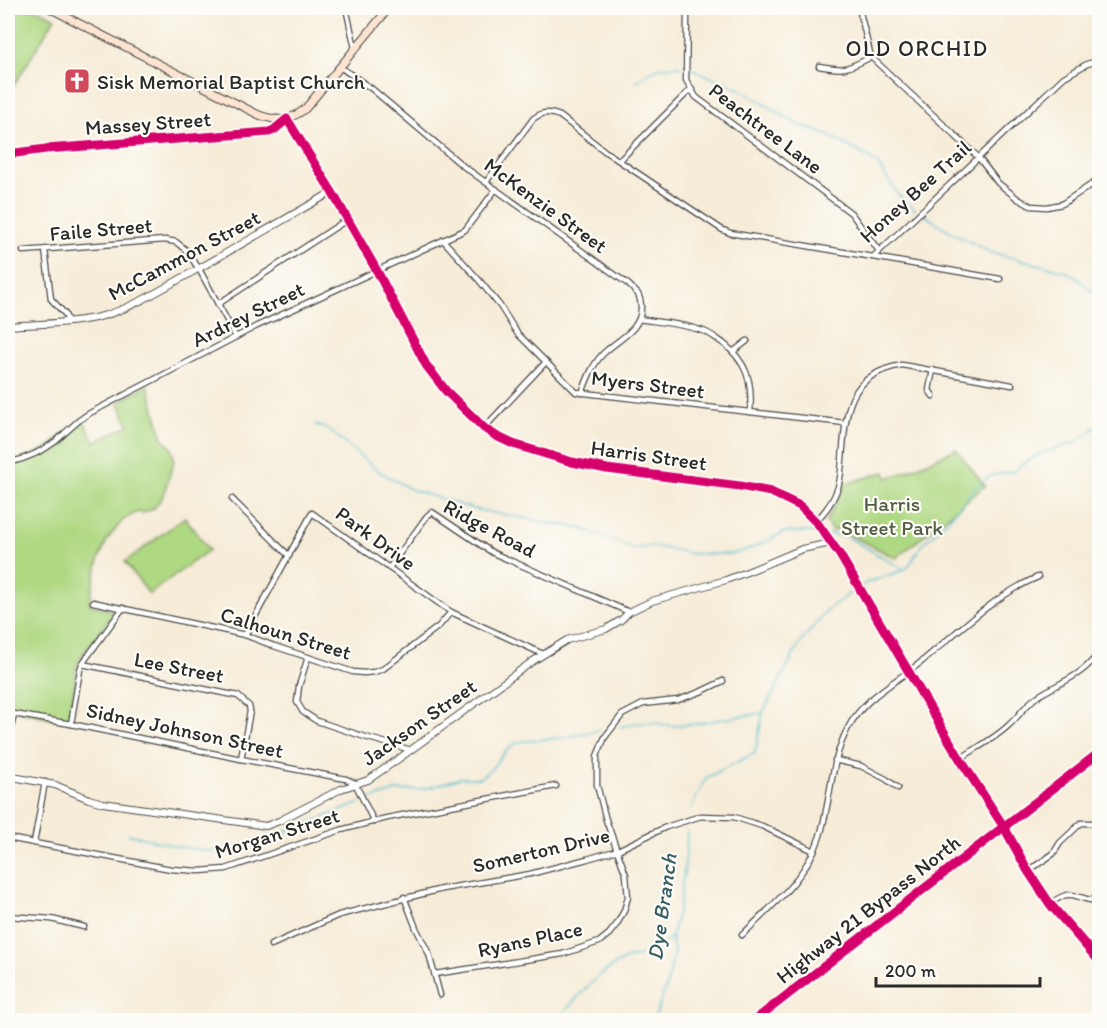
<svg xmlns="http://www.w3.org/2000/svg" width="1107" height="1028" font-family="Itim,sans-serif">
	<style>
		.park { fill: #afd882; stroke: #6d8256; stroke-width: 1.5 }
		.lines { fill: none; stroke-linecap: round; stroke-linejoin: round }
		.stream { stroke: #53bccf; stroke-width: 1.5 }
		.minor-casing { stroke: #494845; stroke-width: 7 }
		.tertiary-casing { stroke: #494845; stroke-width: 8 }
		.secondary-casing { stroke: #494845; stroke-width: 9 }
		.primary-casing { stroke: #494845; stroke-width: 10 }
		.minor { stroke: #fff; stroke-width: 4.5 }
		.tertiary { stroke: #fff; stroke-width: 6 }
		.secondary { stroke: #fde4d1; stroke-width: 7 }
		.primary { stroke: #fbbb8d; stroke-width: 8 }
		.cycleway-casing { stroke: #fdfcf7; stroke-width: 13 }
		.cycleway { stroke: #d6006c; stroke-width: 9 }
		.labels { text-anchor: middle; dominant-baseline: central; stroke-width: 4.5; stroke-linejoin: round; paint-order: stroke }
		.poi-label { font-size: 21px; fill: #2b2b2b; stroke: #fdfcf7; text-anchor: start }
		.street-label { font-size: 21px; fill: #2b2b2b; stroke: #fdfcf7 }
		.park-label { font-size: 21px; fill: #535f45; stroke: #fdfcf7 }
		.neighbourhood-label { font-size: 22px; letter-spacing: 1.5px; fill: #2b2b2b; stroke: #fdfcf7 }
		.water-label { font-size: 22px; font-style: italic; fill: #395e64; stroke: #fdfcf7 }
	</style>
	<rect width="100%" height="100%" fill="#fdfcf7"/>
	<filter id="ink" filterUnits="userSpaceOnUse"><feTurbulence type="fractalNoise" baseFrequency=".0167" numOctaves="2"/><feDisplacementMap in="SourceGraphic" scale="12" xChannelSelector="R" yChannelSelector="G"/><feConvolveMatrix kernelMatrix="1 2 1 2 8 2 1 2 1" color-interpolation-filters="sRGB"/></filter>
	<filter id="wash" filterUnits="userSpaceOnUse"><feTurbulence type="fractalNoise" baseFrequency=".008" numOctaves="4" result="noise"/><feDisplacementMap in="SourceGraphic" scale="24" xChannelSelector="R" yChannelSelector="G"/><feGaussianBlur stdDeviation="1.35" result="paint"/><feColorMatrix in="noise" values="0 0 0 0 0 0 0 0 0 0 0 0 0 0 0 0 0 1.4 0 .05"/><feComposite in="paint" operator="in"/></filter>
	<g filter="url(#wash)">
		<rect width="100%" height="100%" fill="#f6ecd8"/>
		<!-- park -->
		<g class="park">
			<path d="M28,8L42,11L55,18L8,95V19L18,9Z"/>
			<path d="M148,385L163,439L172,448L174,462L162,498L153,509L142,513L137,512L123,520L107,540L99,559L89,604L111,611L113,614L80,658L77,665L71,713L65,719L60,720L8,709V465L47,448L82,418L95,442L129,425L118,402Z"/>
			<path d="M956,449L985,486L896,558L838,529L832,531L826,522L845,484L885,472L887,478L898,475Z"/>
			<path d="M185,517L209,550L149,594L125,562Z"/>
		</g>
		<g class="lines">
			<!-- stream -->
			<g class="stream">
				<path d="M690,68L740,89L799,125L830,136L868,157L878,165L901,198L916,210"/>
				<path d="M636,82C654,67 661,66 683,66"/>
				<path d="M924,215L953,233L990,252L1065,271L1078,279L1100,298"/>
				<path d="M315,424L329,430L377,470L410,489L474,509L583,529L634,549L653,546L694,554H733L752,548L785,532H818"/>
				<path d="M829,534L846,536L903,569"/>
				<path d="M860,587L866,583L904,570L910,564L922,545L946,522L973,490L990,476L1015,471L1023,464L1042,453L1075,443L1092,430L1100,422"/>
				<path d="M620,727L637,723H655L672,726L692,724L762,713"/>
				<path d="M368,800L396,791L417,790L435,786L460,778H480L491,769L505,752L517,742L568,737L600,730"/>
				<path d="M691,808L706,778L755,753L763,712L800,643L828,609L856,589"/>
				<path d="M128,834L180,847L210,851L229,849L300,827L360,803"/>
				<path d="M558,1020C576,998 597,973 624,960C630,957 637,957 643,955C654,951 662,945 671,937"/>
				<path d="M654,1020L668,981L674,952L671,937L679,909L686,856L687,831"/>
			</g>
		</g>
	</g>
	<g filter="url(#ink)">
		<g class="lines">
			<defs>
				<g id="minor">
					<path d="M346,8L355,48"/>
					<path d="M686,8L687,16L686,80L696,97L851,213L879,251"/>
					<path d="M859,8L871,57L978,157L998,183L1018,199L1031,206L1047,207L1062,204L1100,179"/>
					<path d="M819,66C844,71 848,69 871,57"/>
					<path d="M340,67L372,89L463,166L628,284C631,287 635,291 638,294C640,298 641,303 641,308C641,332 615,340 601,356C592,366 587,380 582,393"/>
					<path d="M8,154L46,149L269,132L274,130L287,119"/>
					<path d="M620,160L691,89"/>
					<path d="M486,182L533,119C543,111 549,112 560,116L606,152L721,229L730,233L873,257L1064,77L1087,64L1100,60"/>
					<path d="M443,240L479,280L500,306L517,333L576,392L845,423"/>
					<path d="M45,250L51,299L65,314L68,322"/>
					<path d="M23,251L165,240L176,242L186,250L199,269L236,337"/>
					<path d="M873,257L1000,279"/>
					<path d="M218,304L348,219"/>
					<path d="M639,319C658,322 685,324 703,331C710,333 717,339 723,343C747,362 753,382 750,412"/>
					<path d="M733,352L747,341"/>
					<path d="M933,396L929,390L933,370"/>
					<path d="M484,428L545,363"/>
					<path d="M8,463C25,459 42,452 56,441C68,431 77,420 90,413L257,326L465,230L496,189"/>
					<path d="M232,499L289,556"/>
					<path d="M815,522C825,512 834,500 838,487C841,478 841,469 842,460C846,412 846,375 902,365L1012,385"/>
					<path d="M389,568L427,516L432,512L493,553L629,612"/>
					<path d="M93,602L245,635L274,646L353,672L364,673L374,672L383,669L439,626L451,612"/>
					<path d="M245,635L312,513L451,612L543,654"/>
					<path d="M308,657L299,686L297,702L303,712L317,721L365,737L411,750"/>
					<path d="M82,664L238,696L249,706L250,711L241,759"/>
					<path d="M8,713L71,724L241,759L346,779L355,783L374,822"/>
					<path d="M71,724L80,670L82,664L123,608"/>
					<path d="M8,743L14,714"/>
					<path d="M960,759C976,748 996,738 1010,724C1020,715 1027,702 1040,695C1064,680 1082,677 1100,651"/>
					<path d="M835,760L861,766L886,779L898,788"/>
					<path d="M8,838L171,869L199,871L226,869L341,830L387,818L556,786"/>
					<path d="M34,843L45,782"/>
					<path d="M1028,871L1053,854L1060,843L1081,823H1091L1100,829"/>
					<path d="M404,897L416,928L429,954L440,995"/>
					<path d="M1050,904C1076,884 1076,903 1100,900"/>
					<path d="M8,916L51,919L84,927"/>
					<path d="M742,935C772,906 807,877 820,836C831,801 830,763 847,730C862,699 894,683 920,663C956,633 995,595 1038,577"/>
					<path d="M271,945L339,915L442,889L530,874L587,859L618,850L666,827L701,816L734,817L762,826L814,851"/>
					<path d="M435,974L563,954L599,942L609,934L617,924L624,911L628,897L626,875L606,820L597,785V756L605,737L622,715L643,704L678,700L700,692L723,681"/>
				</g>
				<g id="tertiary">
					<path d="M287,119L332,192L377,271L426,365L446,391L484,428L496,436L513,444L572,462L607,469L740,486L771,492L800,506L818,524L840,555L960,759L1004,827L1028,871L1050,904L1100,962"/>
					<path d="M8,326C38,324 69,324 99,317C131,309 160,290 189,274C237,247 285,219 332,192"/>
					<path d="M8,776L55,785L89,799L103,803L266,826L279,821L341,789L368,780L397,760L533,661L567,640L606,629L621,620L629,612L652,601L726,580L752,570L802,549L831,543"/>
				</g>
				<g id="secondary">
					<path d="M49,8L259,115C279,122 289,121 305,109L389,8"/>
					<path d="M8,12L14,8"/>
				</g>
				<path id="primary" d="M755,1020L1100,752"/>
			</defs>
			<!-- minor casing -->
			<use href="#minor" class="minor-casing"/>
			<!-- tertiary casing -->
			<use href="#tertiary" class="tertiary-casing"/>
			<!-- secondary casing -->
			<use href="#secondary" class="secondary-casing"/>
			<!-- primary casing -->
			<use href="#primary" class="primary-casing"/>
			<!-- minor -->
			<use href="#minor" class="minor"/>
			<!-- tertiary -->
			<use href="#tertiary" class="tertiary"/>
			<!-- secondary -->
			<use href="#secondary" class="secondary"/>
			<!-- primary -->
			<use href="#primary" class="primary"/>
			<defs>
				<g id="cycleway">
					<path d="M8,154L46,149L269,132L274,130L287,119L332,192L377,271L426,365L446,391L484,428L496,436L513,444L572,462L607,469L740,486L771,492L800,506L818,524L840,555L960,759L1004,827L1028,871L1050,904L1100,962"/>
					<path d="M755,1020L1100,752"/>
				</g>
			</defs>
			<!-- cycleway casing -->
			<use href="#cycleway" class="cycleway-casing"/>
			<!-- cycleway -->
			<use href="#cycleway" class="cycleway"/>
		</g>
	</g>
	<!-- icons -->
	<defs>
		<symbol id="church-square" viewBox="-11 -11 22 22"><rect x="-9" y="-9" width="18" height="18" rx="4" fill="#d1495b" stroke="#fdfcf7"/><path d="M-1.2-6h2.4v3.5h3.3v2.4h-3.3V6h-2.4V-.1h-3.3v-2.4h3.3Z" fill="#fff"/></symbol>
	</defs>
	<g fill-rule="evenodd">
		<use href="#church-square" x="62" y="66" width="30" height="30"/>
	</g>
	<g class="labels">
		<!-- poi labels -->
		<g class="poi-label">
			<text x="97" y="81">Sisk Memorial Baptist Church</text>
		</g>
		<!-- street labels -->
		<g class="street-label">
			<text transform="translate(148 123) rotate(-4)">Massey Street</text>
			<text transform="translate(766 128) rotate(37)">Peachtree Lane</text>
			<text transform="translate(915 191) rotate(-42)">Honey Bee Trail</text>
			<text transform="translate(546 205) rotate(36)">McKenzie Street</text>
			<text transform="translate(101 229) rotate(-5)">Faile Street</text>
			<text transform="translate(184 255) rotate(-28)">McCammon Street</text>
			<text transform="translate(248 314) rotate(-26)">Ardrey Street</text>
			<text transform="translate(648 384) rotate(7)">Myers Street</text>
			<text transform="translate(649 455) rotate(8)">Harris Street</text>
			<text transform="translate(490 528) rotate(28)">Ridge Road</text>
			<text transform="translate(376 538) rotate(36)">Park Drive</text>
			<text transform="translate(286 633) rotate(17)">Calhoun Street</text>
			<text transform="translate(179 667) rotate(11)">Lee Street</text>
			<text transform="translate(419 722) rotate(-35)">Jackson Street</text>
			<text transform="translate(185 730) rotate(12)">Sidney Johnson Street</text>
			<text transform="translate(277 833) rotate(-17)">Morgan Street</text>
			<text transform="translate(541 850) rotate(-13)">Somerton Drive</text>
			<text transform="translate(868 909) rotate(-38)">Highway 21 Bypass North</text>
			<text transform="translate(530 939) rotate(-12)">Ryans Place</text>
		</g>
		<!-- park labels -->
		<g class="park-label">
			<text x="892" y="503">Harris<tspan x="892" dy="24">Street Park</tspan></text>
		</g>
		<!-- neighbourhood labels -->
		<g class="neighbourhood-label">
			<text x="917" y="48">OLD ORCHID</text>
		</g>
		<!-- water labels -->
		<g class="water-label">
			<text transform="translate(662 907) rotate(-82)">Dye Branch</text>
		</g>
	</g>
	<!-- margin -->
	<rect width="1107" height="1028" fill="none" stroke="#fdfcf7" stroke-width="30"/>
	<!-- scale -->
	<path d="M876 977v9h164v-9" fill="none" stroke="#2b2b2b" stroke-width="3"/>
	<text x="885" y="977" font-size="18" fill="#2b2b2b" stroke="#fdfcf7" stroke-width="4.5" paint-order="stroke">200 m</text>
</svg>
